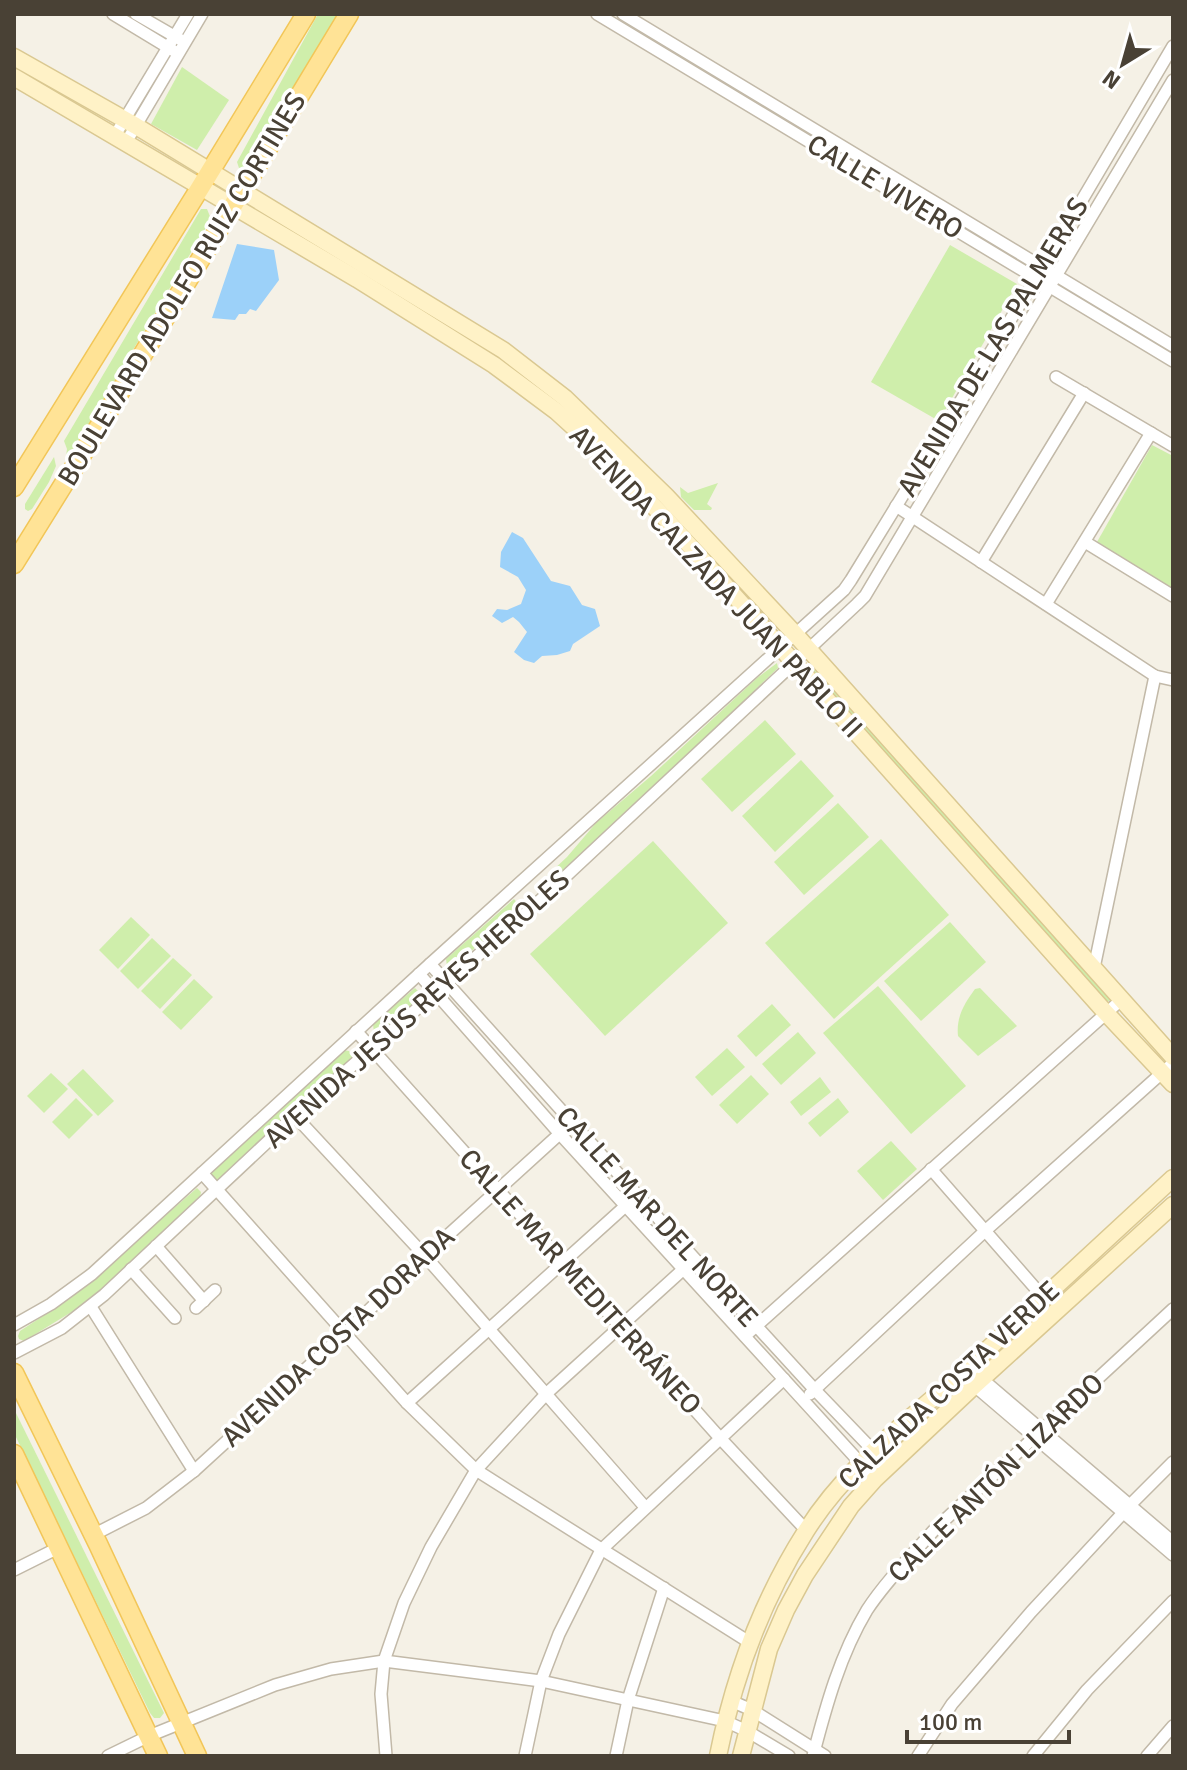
<svg xmlns="http://www.w3.org/2000/svg" width="1187" height="1770" font-family="Signika,sans-serif">
	<style>
		.green { fill: #cfeeab }
		.water { fill: #9cd1f9 }
		.lines { fill: none; stroke-linecap: round; stroke-linejoin: round }
		.minor-casing { stroke: #c2b9a8; stroke-width: 14 }
		.secondary-casing { stroke: #dac891; stroke-width: 19 }
		.primary-casing { stroke: #f2c658; stroke-width: 21 }
		.minor { stroke: #fff; stroke-width: 11 }
		.secondary { stroke: #fff2c7; stroke-width: 16 }
		.primary { stroke: #ffe396; stroke-width: 18 }
		.labels { text-anchor: middle; dominant-baseline: central; stroke-width: 7; stroke-linejoin: round; paint-order: stroke }
		.street-label { font-size: 28px; fill: #494135; stroke: #fff }
	</style>
	<rect width="100%" height="100%" fill="#f5f1e6"/>
	<!-- green -->
	<g class="green">
		<path d="M318,14H339L257,148L247,169L239,168L237,162Z"/>
		<path d="M182,67L229,100L197,150L151,124Z"/>
		<path d="M201,209H207L211,219L65,464L67,449L64,441Z"/>
		<path d="M950,245L1017,284L939,421L871,382Z"/>
		<path d="M1152,445L1173,456V589L1097,542Z"/>
		<path d="M54,457L56,466L49,482L32,509L28,511L25,509V504Z"/>
		<path d="M718,483L707,504L712,508L711,510H694L681,497L680,487L688,493Z"/>
		<path d="M777,663L778,668L756,689L751,698L619,821L541,889L537,885L567,857L596,823L651,776L757,678Z"/>
		<path d="M810,665L1110,996L1111,1000L1106,1002L807,669Z"/>
		<path d="M765,720L796,754L732,812L701,779Z"/>
		<path d="M801,760L834,796L775,852L742,816Z"/>
		<path d="M838,803L869,837L804,895L774,862Z"/>
		<path d="M881,839L949,915L834,1019L765,943Z"/>
		<path d="M653,841L728,923L605,1036L530,954Z"/>
		<path d="M514,899L519,905L453,969L447,966L446,959Z"/>
		<path d="M131,917L150,935L118,969L99,950Z"/>
		<path d="M950,922L986,962L921,1021L884,981Z"/>
		<path d="M152,938L171,956L138,989L120,971Z"/>
		<path d="M173,958L192,975L160,1009L141,991Z"/>
		<path d="M194,979L213,997L181,1030L162,1012Z"/>
		<path d="M878,986L966,1086L911,1134L823,1033Z"/>
		<path d="M415,988L419,992L420,999L379,1034L374,1033L373,1024Z"/>
		<path d="M980,988L1017,1026L978,1056L958,1036C956,1017 964,1004 975,989Z"/>
		<path d="M772,1004L791,1025L756,1057L737,1036Z"/>
		<path d="M798,1032L816,1053L781,1085L762,1064Z"/>
		<path d="M727,1048L745,1067L712,1096L695,1077Z"/>
		<path d="M343,1050L349,1051L353,1058L218,1181L214,1179L211,1174L213,1169Z"/>
		<path d="M83,1069L114,1101L98,1116L67,1084Z"/>
		<path d="M51,1073L68,1089L44,1113L27,1096Z"/>
		<path d="M751,1075L769,1094L737,1124L719,1105Z"/>
		<path d="M820,1077L831,1092L801,1116L790,1102Z"/>
		<path d="M76,1098L93,1115L69,1139L52,1122Z"/>
		<path d="M838,1098L849,1112L820,1137L808,1123Z"/>
		<path d="M891,1141L917,1169L883,1200L857,1171Z"/>
		<path d="M197,1188L201,1192L200,1198L88,1302L24,1341L19,1339L18,1336L20,1331L72,1297Z"/>
		<path d="M14,1409L164,1713L160,1718H154L150,1713L14,1433Z"/>
	</g>
	<!-- water -->
	<g class="water">
		<path d="M237,244L274,250L279,280L256,311L250,309L246,314H239L235,320L212,318Z"/>
		<path d="M512,532L523,538L551,581L570,586L582,605L595,609L600,626L573,644L570,651L557,655L542,656L534,663L524,660L514,652L527,632L519,622L513,617L502,623L492,616L497,609L507,610L521,604L526,590L518,577L500,567L501,552Z"/>
	</g>
	<g class="lines">
		<defs>
			<g id="minor">
				<path d="M113,14L174,51"/>
				<path d="M136,14L181,40"/>
				<path d="M597,14L1173,361"/>
				<path d="M623,14L1173,346"/>
				<path d="M114,137L188,14"/>
				<path d="M125,144L202,14"/>
				<path d="M1056,377L1173,446"/>
				<path d="M896,506L1155,676L1173,680"/>
				<path d="M1085,542L1173,596"/>
				<path d="M981,562L1084,393"/>
				<path d="M1046,604L1151,433"/>
				<path d="M430,964L694,1258L815,1390L889,1467"/>
				<path d="M1094,968L1155,676"/>
				<path d="M419,974L560,1134L875,1479"/>
				<path d="M356,1031L720,1438L806,1530"/>
				<path d="M295,1116L425,1256L645,1507"/>
				<path d="M931,1169L1043,1297"/>
				<path d="M202,1173L407,1403L476,1470L749,1642"/>
				<path d="M156,1246L204,1301"/>
				<path d="M131,1269L175,1318"/>
				<path d="M91,1307L194,1471"/>
				<path d="M196,1308L215,1290"/>
				<path d="M14,1325L51,1304L92,1274L430,964L844,590L851,580L1036,278L1173,46"/>
				<path d="M745,1336L1121,1000"/>
				<path d="M14,1353L62,1328L104,1295L295,1116L534,906L857,604L865,596L1173,80"/>
				<path d="M968,1367L1173,1542"/>
				<path d="M970,1382L1173,1555"/>
				<path d="M810,1394L985,1231L1173,1063"/>
				<path d="M407,1403L631,1201"/>
				<path d="M1130,1505L1173,1462"/>
				<path d="M93,1535L146,1508L194,1471L344,1334L425,1256L565,1129"/>
				<path d="M14,1570L58,1548"/>
				<path d="M731,1701L752,1710L825,1756"/>
				<path d="M108,1756L149,1736L275,1685L331,1669L384,1661L541,1681L725,1721L747,1731L789,1756"/>
				<path d="M386,1756L381,1694L384,1661L404,1603L431,1547L476,1470L547,1393L688,1265"/>
				<path d="M525,1756L541,1681L559,1634L601,1550L784,1379"/>
				<path d="M616,1756L628,1700L664,1588"/>
				<path d="M813,1756C826,1706 840,1655 867,1610C886,1581 912,1555 935,1529L1173,1309"/>
				<path d="M918,1756L952,1704L1031,1612L1123,1513"/>
				<path d="M1033,1756L1087,1690L1173,1601"/>
				<path d="M1147,1756L1173,1726"/>
			</g>
			<g id="secondary">
				<path d="M14,57L136,126L503,350L565,398L666,496L795,634L1173,1057"/>
				<path d="M14,77L357,279L494,365L556,411L601,452L666,519L1106,1013L1173,1084"/>
				<path d="M718,1756C734,1676 762,1600 806,1531C846,1467 907,1422 963,1372C1033,1308 1103,1243 1173,1178"/>
				<path d="M741,1756L769,1649L786,1610L805,1575L851,1506L875,1479L974,1386L1173,1205"/>
			</g>
			<g id="primary">
				<path d="M14,487L200,188L306,14"/>
				<path d="M14,564L83,453L349,14"/>
				<path d="M14,1373L98,1544L197,1756"/>
				<path d="M14,1454L158,1756"/>
			</g>
		</defs>
		<!-- minor casing -->
		<use href="#minor" class="minor-casing"/>
		<!-- secondary casing -->
		<use href="#secondary" class="secondary-casing"/>
		<!-- primary casing -->
		<use href="#primary" class="primary-casing"/>
		<!-- minor -->
		<use href="#minor" class="minor"/>
		<!-- secondary -->
		<use href="#secondary" class="secondary"/>
		<!-- primary -->
		<use href="#primary" class="primary"/>
	</g>
	<g class="labels">
		<!-- street labels -->
		<g class="street-label">
			<text transform="translate(885 187) rotate(31)">CALLE VIVERO</text>
			<text transform="translate(182 289) rotate(-59)">BOULEVARD ADOLFO RUIZ CORTINES</text>
			<text transform="translate(993 347) rotate(-59)">AVENIDA DE LAS PALMERAS</text>
			<text transform="translate(716 582) rotate(47)">AVENIDA CALZADA JUAN PABLO II</text>
			<text transform="translate(417 1009) rotate(-42)">AVENIDA JESÚS REYES HEROLES</text>
			<text transform="translate(657 1217) rotate(48)">CALLE MAR DEL NORTE</text>
			<text transform="translate(580 1282) rotate(48)">CALLE MAR MEDITERRÁNEO</text>
			<text transform="translate(338 1337) rotate(-43)">AVENIDA COSTA DORADA</text>
			<text transform="translate(949 1385) rotate(-43)">CALZADA COSTA VERDE</text>
			<text transform="translate(996 1478) rotate(-44)">CALLE ANTÓN LIZARDO</text>
		</g>
	</g>
	<!-- border -->
	<rect width="1187" height="1770" fill="none" stroke="#494135" stroke-width="32"/>
	<!-- north arrow -->
	<g transform="translate(1123 64) rotate(217)" stroke="#ffffff" stroke-width="6" paint-order="stroke">
	<path d="M0-6L14 30L0 20L-14 30Z" fill="#494135"/>
	<text y="-12" font-size="22" font-weight="bold" text-anchor="middle" fill="#494135">N</text>
	</g>
	<!-- scale -->
	<path d="M907 1730v12h162v-12" fill="none" stroke="#494135" stroke-width="4"/>
	<text x="919" y="1730" font-size="24" fill="#494135" stroke="#ffffff" stroke-width="6" paint-order="stroke">100 m</text>
</svg>
